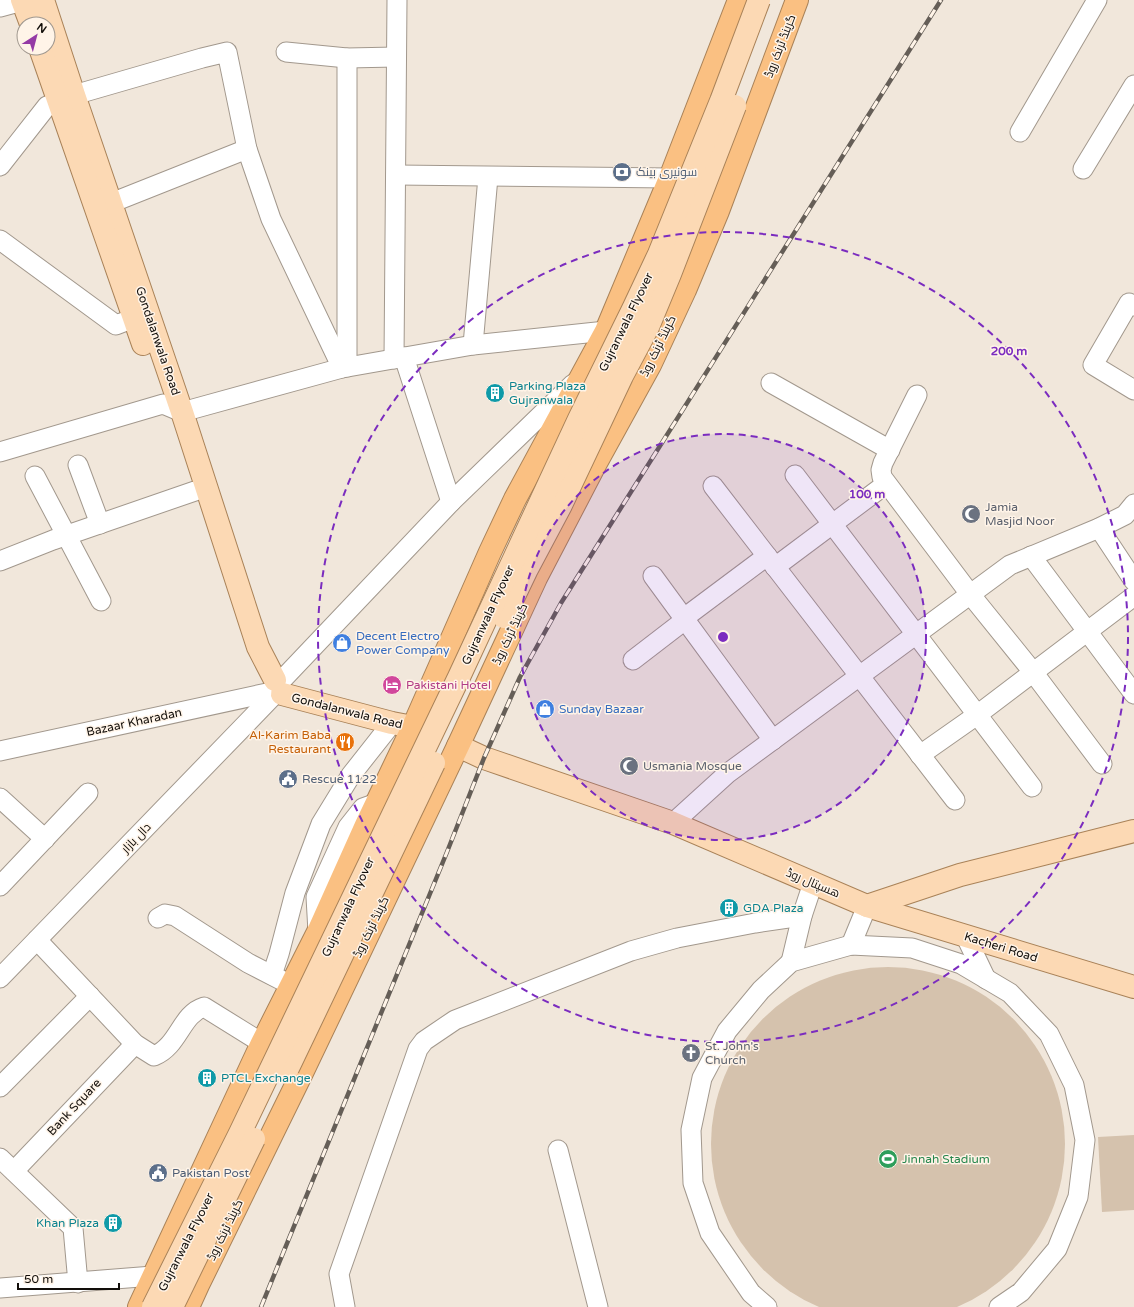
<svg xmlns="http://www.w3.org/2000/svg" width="1134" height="1307" font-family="'Varela Round',Cairo,sans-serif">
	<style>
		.green { fill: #d5c2ad }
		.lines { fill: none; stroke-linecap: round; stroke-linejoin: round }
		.minor-casing { stroke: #a2988d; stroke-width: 21 }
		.major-casing { stroke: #a98258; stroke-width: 24 }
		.highway-casing { stroke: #a98258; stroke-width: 24 }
		.minor { stroke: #fff; stroke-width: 19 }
		.major { stroke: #fcd9b4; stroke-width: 22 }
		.highway { stroke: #fac082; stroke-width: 22 }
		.rail-casing { stroke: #655e57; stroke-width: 4.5 }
		.rail { stroke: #fff4e8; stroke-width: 3; stroke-dasharray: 9; stroke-linecap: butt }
		.major-bridge-casing { stroke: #a98258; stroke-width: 24; stroke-linecap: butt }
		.major-bridge { stroke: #fcd9b4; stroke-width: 22 }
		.ring { fill: none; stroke: #7b2cbf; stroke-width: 2; stroke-dasharray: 7 5 }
		.labels { text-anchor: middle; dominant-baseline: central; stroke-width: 3; stroke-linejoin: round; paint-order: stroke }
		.street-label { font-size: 12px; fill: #120e0a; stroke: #fff4e8 }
		.service-label { font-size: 12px; fill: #4e5e75; stroke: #fff4e8; text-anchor: start }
		.culture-label { font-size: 12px; fill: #0d838f; stroke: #fff4e8; text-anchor: start }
		.worship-label { font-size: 12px; fill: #5b616d; stroke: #fff4e8; text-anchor: start }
		.shop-label { font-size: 12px; fill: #366cbe; stroke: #fff4e8; text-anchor: start }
		.hotel-label { font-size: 12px; fill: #b23c85; stroke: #fff4e8; text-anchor: start }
		.food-label { font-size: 12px; fill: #c56008; stroke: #fff4e8; text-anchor: end }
		.leisure-label { font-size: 12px; fill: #27864d; stroke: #fff4e8; text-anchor: start }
		.centre { fill: #7b2cbf; stroke: #fff4e8; stroke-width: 2 }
		.ring-label { font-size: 12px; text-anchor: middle; font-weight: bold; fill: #7b2cbf; stroke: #fff4e8; stroke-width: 3; stroke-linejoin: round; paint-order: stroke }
	</style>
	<rect width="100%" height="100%" fill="#f1e7db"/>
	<!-- green -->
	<g class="green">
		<circle cx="888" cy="1144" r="177"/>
		<path d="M1134,1135V1210L1102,1212L1098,1137Z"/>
	</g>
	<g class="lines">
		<defs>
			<g id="minor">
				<path d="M0,7L22,1"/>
				<path d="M286,52L347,58L396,57"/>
				<path d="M1020,132L1097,0"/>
				<path d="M0,166L47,106L74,95L202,58L227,52L247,149L271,219L342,368"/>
				<path d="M1083,169L1134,85"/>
				<path d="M396,175L670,178"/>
				<path d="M111,203L247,149"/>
				<path d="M0,240L116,325L134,318"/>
				<path d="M1134,306L1129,303L1093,365L1134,390"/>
				<path d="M473,345L488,177"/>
				<path d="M404,357L451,502"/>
				<path d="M394,359L397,0"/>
				<path d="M347,367V58"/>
				<path d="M771,383L890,450"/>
				<path d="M917,395L883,463L881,470L882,477L970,594L1033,672L1102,764"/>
				<path d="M0,452L163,404L182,412L342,368L473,345L606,331"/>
				<path d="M78,465L100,524"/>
				<path d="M795,475L1032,787"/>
				<path d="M35,476L101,601"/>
				<path d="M713,486L955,800"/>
				<path d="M1099,528L1134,581"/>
				<path d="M1031,556L1134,694"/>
				<path d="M0,561L53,540L195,491"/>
				<path d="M775,567L886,484"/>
				<path d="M653,576L773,740"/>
				<path d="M684,618L767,556"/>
				<path d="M633,660L685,620"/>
				<path d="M280,682L451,502L573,384"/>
				<path d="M0,751L267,693"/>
				<path d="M920,755L977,715L1134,596"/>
				<path d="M0,798L45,839"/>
				<path d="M673,823L728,773L1010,565L1099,528L1125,515L1134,504"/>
				<path d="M0,886L88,793"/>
				<path d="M158,918L165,914L175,916L248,963L283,981"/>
				<path d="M318,932L316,897L348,827L363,808L377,803"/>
				<path d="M966,937L986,979"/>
				<path d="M37,940L135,1044L154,1056C179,1046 181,1014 204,1007L262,1043"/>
				<path d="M851,945L867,906"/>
				<path d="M791,962L802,916L813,883"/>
				<path d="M272,975L279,954L295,893L321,824L351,775L392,723"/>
				<path d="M0,978L272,697"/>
				<path d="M0,1087L90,996"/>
				<path d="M558,1150L598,1307"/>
				<path d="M0,1158L73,1228L78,1283"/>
				<path d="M14,1171L135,1044"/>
				<path d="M0,1288L153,1276"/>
				<path d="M345,1307L339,1274L418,1049L424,1041L455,1020L631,951L677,938L755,923L802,916"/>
				<path d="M767,1307L751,1293L710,1233L693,1183L691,1130L702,1078L727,1031L761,990L791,962L851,945L912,948L961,964L1010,993L1049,1034L1074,1085L1085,1140L1078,1197L1057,1249L1021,1292L999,1307"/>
			</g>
			<g id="major">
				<path d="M22,0L31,24"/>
				<path d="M43,0L74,95L182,412L258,647L275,680"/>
				<path d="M40,48L143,344"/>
				<path d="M282,694L392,723L413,727"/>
				<path d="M458,746L484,758L673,823L867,906L1134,987"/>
				<path d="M867,906L960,875L1134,831"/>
			</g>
			<g id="highway">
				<path d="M139,1307L262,1043L318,932L366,825L413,727L490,552L515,499L606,331L670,178L739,0"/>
				<path d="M188,1307L198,1285L301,1075L458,746L536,578L596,463L650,365L685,290L718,211L797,0"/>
			</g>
		</defs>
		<!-- minor casing -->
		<use href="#minor" class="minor-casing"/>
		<!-- major casing -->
		<use href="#major" class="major-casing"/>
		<!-- highway casing -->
		<use href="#highway" class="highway-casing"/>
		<!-- minor -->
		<use href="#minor" class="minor"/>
		<!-- major -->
		<use href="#major" class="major"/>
		<!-- highway -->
		<use href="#highway" class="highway"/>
		<defs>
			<path id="rail" d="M261,1307L447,852L484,758L520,677L561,603L941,0"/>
		</defs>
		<!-- rail casing -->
		<use href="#rail" class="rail-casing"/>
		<!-- rail -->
		<use href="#rail" class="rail"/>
		<defs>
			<g id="major-bridge">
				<path d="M504,617L527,569L561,505L622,376L648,327L670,274L735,106"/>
				<path d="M288,1068L434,763"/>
				<path d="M153,1307L240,1133L459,677L579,419L634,307L659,254L721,101L759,0"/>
				<path d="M172,1307L254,1139"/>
			</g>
		</defs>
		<!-- major-bridge casing -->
		<use href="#major-bridge" class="major-bridge-casing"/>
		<!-- major-bridge -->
		<use href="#major-bridge" class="major-bridge"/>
	</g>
	<!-- distance rings -->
	<circle cx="723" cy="637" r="203" fill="#7b2cbf" fill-opacity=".12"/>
	<g class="ring">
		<circle cx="723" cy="637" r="203"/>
		<circle cx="723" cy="637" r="405"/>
	</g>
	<!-- icons -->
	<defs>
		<symbol id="bank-disc" viewBox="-11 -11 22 22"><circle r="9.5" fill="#5c6f8a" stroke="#fff4e8"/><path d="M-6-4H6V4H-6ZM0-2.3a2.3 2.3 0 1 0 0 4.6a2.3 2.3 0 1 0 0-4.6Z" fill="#fff"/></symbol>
		<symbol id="building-disc" viewBox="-11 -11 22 22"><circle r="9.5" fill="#0f9aa8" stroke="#fff4e8"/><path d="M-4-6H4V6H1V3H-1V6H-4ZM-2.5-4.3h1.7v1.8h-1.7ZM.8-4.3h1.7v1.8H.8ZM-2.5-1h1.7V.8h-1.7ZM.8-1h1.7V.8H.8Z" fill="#fff"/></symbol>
		<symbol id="mosque-disc" viewBox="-11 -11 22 22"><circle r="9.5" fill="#6b7280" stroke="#fff4e8"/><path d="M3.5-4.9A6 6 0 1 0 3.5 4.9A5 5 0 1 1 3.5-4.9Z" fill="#fff"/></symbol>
		<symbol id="shop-disc" viewBox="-11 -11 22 22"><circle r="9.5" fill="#3f7fe0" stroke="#fff4e8"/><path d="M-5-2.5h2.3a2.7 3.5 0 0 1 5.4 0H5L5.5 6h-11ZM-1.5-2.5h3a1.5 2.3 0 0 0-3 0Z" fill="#fff"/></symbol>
		<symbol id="hotel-disc" viewBox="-11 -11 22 22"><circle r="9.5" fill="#d1479c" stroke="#fff4e8"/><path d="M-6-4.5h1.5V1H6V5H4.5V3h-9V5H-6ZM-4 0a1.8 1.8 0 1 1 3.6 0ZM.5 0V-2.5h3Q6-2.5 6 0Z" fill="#fff"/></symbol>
		<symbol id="restaurant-disc" viewBox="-11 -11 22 22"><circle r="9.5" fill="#e8710a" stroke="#fff4e8"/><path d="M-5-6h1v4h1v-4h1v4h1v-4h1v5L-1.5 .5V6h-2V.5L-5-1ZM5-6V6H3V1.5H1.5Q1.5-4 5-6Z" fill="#fff"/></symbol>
		<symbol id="civic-disc" viewBox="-11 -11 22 22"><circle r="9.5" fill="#5c6f8a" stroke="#fff4e8"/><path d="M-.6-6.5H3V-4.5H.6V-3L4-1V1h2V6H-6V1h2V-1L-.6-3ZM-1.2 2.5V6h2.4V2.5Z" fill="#fff"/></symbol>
		<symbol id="church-disc" viewBox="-11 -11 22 22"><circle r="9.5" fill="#6b7280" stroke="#fff4e8"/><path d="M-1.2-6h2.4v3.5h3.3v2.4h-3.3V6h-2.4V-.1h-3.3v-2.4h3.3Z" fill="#fff"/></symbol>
		<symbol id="stadium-disc" viewBox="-11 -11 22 22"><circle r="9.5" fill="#2e9e5b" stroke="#fff4e8"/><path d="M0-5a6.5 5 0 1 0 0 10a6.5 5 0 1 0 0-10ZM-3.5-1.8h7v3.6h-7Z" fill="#fff"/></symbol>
	</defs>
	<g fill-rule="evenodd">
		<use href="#bank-disc" x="611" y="161" width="22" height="22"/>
		<use href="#building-disc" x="484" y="382" width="22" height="22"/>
		<use href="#mosque-disc" x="960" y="503" width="22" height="22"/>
		<use href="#shop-disc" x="331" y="632" width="22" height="22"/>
		<use href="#hotel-disc" x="381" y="674" width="22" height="22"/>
		<use href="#shop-disc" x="534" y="698" width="22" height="22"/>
		<use href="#restaurant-disc" x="334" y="731" width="22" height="22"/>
		<use href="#mosque-disc" x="618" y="755" width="22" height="22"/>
		<use href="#civic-disc" x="277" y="768" width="22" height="22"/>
		<use href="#building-disc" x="718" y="897" width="22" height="22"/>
		<use href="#church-disc" x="680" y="1042" width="22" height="22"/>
		<use href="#building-disc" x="196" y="1067" width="22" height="22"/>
		<use href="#stadium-disc" x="877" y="1148" width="22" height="22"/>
		<use href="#civic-disc" x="147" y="1162" width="22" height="22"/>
		<use href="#building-disc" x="102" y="1212" width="22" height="22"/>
	</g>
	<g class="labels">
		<!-- street labels -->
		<g class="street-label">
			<text transform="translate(780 46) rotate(-69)">گرینڈ ٹرنک روڈ</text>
			<text transform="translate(626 322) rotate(-64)">Gujranwala Flyover</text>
			<text transform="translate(158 341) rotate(71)">Gondalanwala Road</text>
			<text transform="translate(658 346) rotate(-64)">گرینڈ ٹرنک روڈ</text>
			<text transform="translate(488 615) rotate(-65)">Gujranwala Flyover</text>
			<text transform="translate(510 634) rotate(-65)">گرینڈ ٹرنک روڈ</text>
			<text transform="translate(347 711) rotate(14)">Gondalanwala Road</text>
			<text transform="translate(134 722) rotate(-12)">Bazaar Kharadan</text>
			<text transform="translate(136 838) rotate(-46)">دال بازار</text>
			<text transform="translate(813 883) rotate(23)">ھسپتال روڈ</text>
			<text transform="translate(348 907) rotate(-65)">Gujranwala Flyover</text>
			<text transform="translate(371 927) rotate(-64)">گرینڈ ٹرنک روڈ</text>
			<text transform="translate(1001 947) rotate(17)">Kacheri Road</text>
			<text transform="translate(74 1107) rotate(-47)">Bank Square</text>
			<text transform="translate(225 1230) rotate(-64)">گرینڈ ٹرنک روڈ</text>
			<text transform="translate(186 1242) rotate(-63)">Gujranwala Flyover</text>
		</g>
		<!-- service labels -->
		<g class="service-label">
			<text x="636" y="172">سونیری بینک</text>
			<text x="302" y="779">Rescue 1122</text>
			<text x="172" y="1173">Pakistan Post</text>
		</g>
		<!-- culture labels -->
		<g class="culture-label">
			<text x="509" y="386">Parking Plaza<tspan x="509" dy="14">Gujranwala</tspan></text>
			<text x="743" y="908">GDA Plaza</text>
			<text x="221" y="1078">PTCL Exchange</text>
			<text x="99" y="1223" text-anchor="end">Khan Plaza</text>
		</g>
		<!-- worship labels -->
		<g class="worship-label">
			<text x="985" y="507">Jamia<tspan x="985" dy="14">Masjid Noor</tspan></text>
			<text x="643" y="766">Usmania Mosque</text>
			<text x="705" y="1046">St. John's<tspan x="705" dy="14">Church</tspan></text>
		</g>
		<!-- shop labels -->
		<g class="shop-label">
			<text x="356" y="636">Decent Electro<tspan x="356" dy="14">Power Company</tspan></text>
			<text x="559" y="709">Sunday Bazaar</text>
		</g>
		<!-- hotel labels -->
		<g class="hotel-label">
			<text x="406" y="685">Pakistani Hotel</text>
		</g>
		<!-- food labels -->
		<g class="food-label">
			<text x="331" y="735">Al-Karim Baba<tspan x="331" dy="14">Restaurant</tspan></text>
		</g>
		<!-- leisure labels -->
		<g class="leisure-label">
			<text x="902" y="1159">Jinnah Stadium</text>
		</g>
	</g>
	<circle cx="723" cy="637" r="6" class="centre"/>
	<g class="ring-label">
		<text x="1009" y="355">200 m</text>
		<text x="867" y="498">100 m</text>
	</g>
	<!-- north arrow -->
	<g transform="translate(36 36) rotate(36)"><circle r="19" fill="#fff4e8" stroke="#a0988f"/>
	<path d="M0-3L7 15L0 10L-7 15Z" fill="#953aa5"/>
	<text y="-6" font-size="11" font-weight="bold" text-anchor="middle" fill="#120e0a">N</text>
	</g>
	<!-- scale -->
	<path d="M18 1283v6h101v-6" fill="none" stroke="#120e0a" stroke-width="2"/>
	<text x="24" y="1283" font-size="12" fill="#120e0a" stroke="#fff4e8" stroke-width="3" paint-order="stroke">50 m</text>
</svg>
